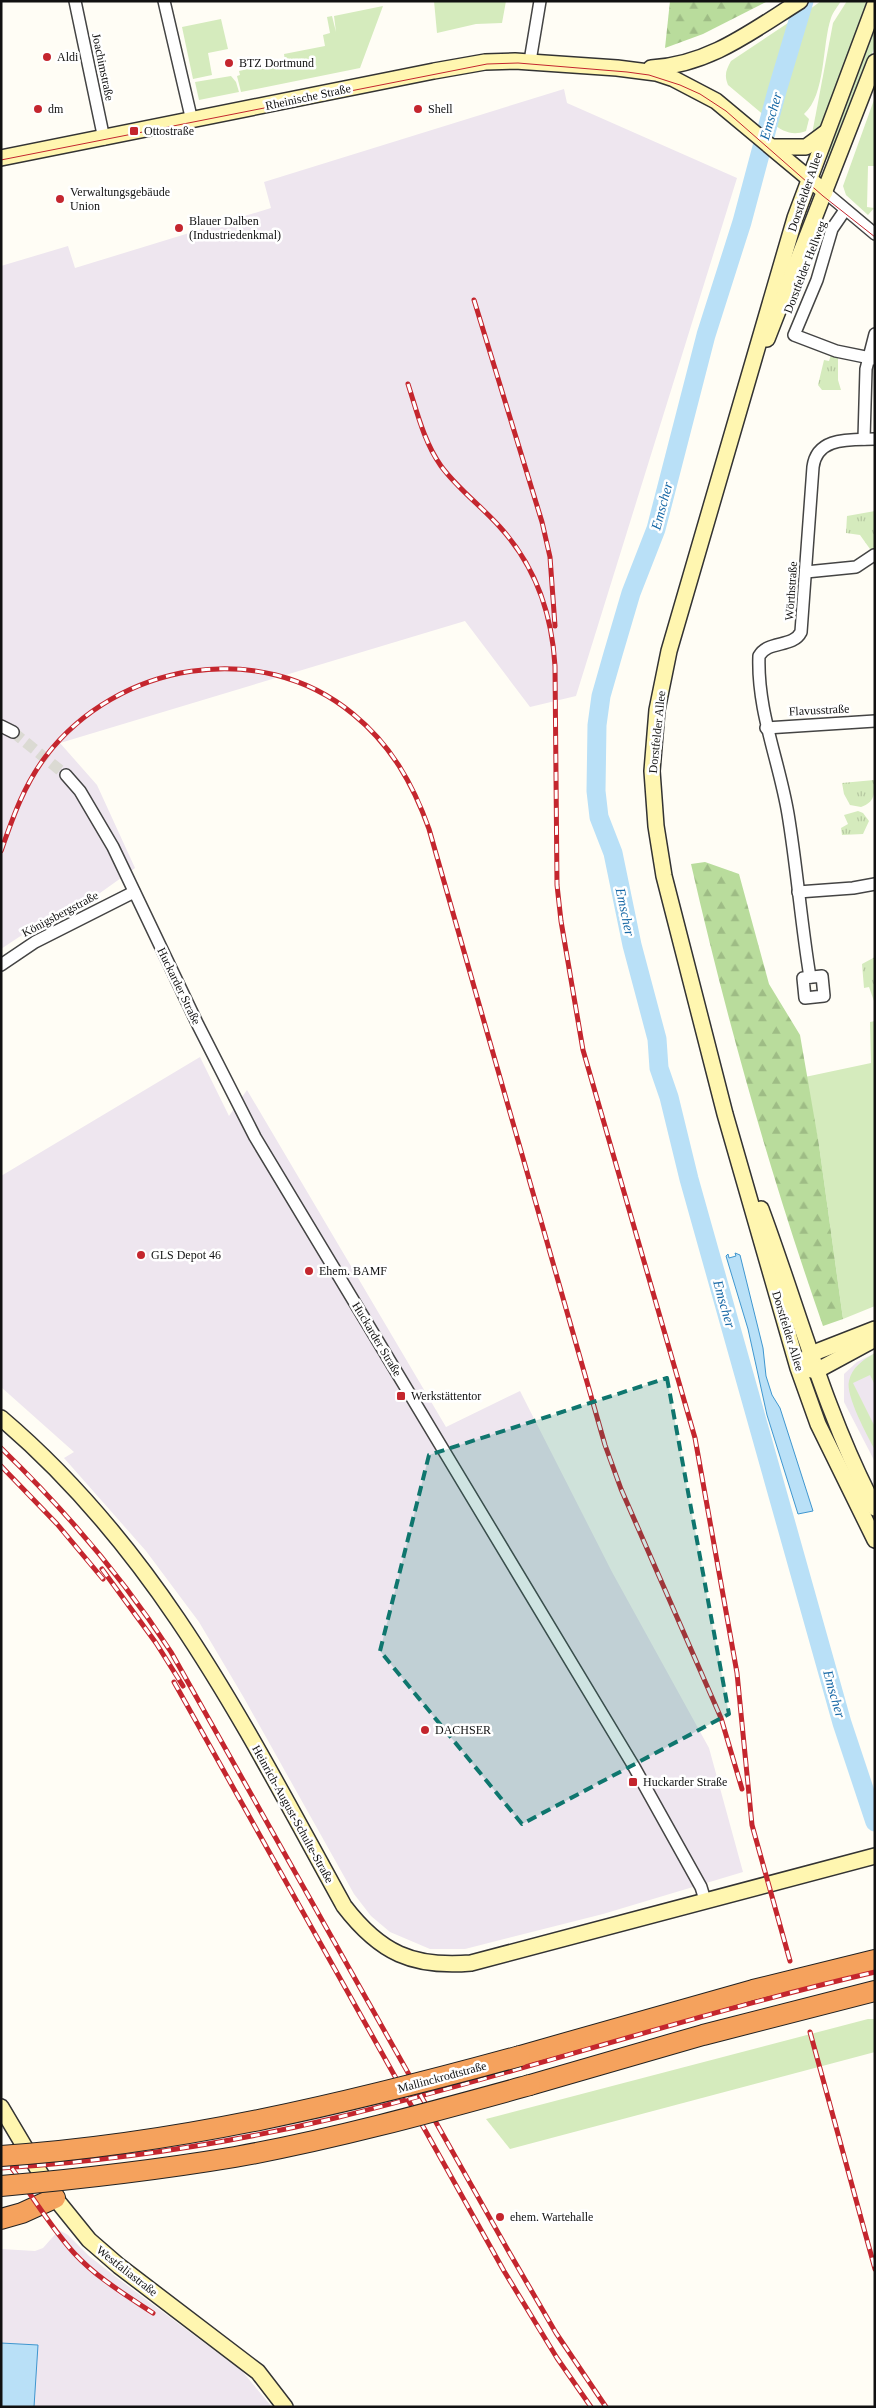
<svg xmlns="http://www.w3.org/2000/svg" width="876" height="2408" font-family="Georgia,serif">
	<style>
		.industrial { fill: #eee6ef }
		.grass { fill: #d5ebbd }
		.forest { fill: url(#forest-firs) }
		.park { fill: url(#park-tufts) }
		.water { fill: #b9e0f7; stroke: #3f96cf }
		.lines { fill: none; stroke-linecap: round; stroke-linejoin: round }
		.river { stroke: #b9e0f7; stroke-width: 19 }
		.street-tunnel { stroke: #dbdad3; stroke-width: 11; stroke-dasharray: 11 5.5; stroke-linecap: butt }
		.street-casing { stroke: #444; stroke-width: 14 }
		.secondary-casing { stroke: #333; stroke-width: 18 }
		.highway-casing { stroke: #222; stroke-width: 22 }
		.street { stroke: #fff; stroke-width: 11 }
		.secondary { stroke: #fff6b0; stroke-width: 15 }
		.highway { stroke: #f5a25d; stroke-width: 20 }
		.tram { stroke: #c4262e; stroke-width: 1 }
		.rail-casing { stroke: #c4262e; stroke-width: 5 }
		.rail { stroke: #fff; stroke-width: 3; stroke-dasharray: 9; stroke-linecap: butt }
		.highway-bridge-casing { stroke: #222; stroke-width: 22; stroke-linecap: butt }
		.highway-bridge { stroke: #f5a25d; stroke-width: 20 }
		.marked { fill: #0f766e; fill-opacity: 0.2; stroke: #0f766e; stroke-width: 4; stroke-dasharray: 10 6; stroke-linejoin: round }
		.poi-dot { fill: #c4262e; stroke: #fff; stroke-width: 2 }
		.labels { text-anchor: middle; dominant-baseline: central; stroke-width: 5; stroke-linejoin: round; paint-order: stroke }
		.poi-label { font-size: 12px; fill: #111; stroke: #fff; text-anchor: start }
		.street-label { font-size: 12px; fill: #111; stroke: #fff }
		.water-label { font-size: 14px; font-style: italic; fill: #1768a6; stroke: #fff }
	</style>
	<defs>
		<pattern id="forest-firs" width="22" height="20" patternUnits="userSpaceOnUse" patternTransform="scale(1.25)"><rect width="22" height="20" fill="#b9dc9c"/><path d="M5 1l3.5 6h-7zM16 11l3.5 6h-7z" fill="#9ebc85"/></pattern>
		<pattern id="park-tufts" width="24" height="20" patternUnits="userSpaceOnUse" patternTransform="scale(1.25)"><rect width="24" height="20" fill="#d5ebbd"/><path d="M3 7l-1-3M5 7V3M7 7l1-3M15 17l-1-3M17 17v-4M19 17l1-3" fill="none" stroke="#b6c8a1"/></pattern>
	</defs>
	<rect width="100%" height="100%" fill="#fffdf5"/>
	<!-- industrial -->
	<g class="industrial">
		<path d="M564,89L567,103L737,178L576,696L530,707L465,621L60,743L97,785L135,868L93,898L89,897L19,937L1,949V266L68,246L75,268L271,208L264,182Z"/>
		<path d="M200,1057L229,1116L247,1090L446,1427L520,1391L612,1572L709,1748L743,1872L603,1914L465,1949H430L390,1932L371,1916L354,1894L244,1698L199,1622L146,1551L64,1458L74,1452L1,1387V1176Z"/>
		<path d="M875,1353V1462L844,1402V1374L857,1362Z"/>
		<path d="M59,2230L68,2235L89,2256L120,2280L242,2371L272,2407H1V2249L35,2251L43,2248Z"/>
	</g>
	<!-- grass -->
	<g class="grass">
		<path d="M434,1H506L502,23L476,24L437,33Z"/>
		<path d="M821,1H841C838,6 833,12 831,18C822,44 826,95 804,114L809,119L806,131C793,136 783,132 772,123L779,92L806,12Z"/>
		<path d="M847,1H870L821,128L812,134L833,23Z"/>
		<path d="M383,6L360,68L241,92L237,76L240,75L239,71L285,61L284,54L325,46L323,35L330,33L327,17L332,16L336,32L334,16Z"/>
		<path d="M797,17L783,64L780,69L766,117L728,85C724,75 726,70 731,61Z"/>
		<path d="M875,17V46L831,160L823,157Z"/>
		<path d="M221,19L228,49L208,53L212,75L193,79L182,27Z"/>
		<path d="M231,76L236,82L239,92L199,100L195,82Z"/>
		<path d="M875,97V166H868L867,207L874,208L868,215L846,195L843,186Z"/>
		<path d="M875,1021V1306L843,1319L819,1145L805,1077L871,1063L870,1022Z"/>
		<path d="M875,1353V1385L870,1375L853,1383L875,1427V1450C868,1437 845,1395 849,1381C852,1367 863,1360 875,1353Z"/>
		<path d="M868,2019H875V2052L510,2149L486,2119Z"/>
	</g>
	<!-- forest -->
	<g class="forest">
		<path d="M670,1H768L703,34L665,48Z"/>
		<path d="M705,862L739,874L769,984L800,1035L819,1145L843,1319L823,1326C770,1174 727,1021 691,864Z"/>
	</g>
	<!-- park -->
	<g class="park">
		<path d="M831,355L838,357V380L841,390H822L818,385L824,360L829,361Z"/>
		<path d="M875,511V556L860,535L846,533L847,516Z"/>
		<path d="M874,780C875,793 875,802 861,807L850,805L844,794L842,783Z"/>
		<path d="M858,811L863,813L869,821L863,834L842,835L841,828L848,824L844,815Z"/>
		<path d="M875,957V1001H874L869,987L864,988L862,964Z"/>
	</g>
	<!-- water -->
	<g class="water">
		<path d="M735,1253L740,1255L763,1348L766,1376L772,1395L780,1408L813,1511L798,1514L767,1415L748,1329L726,1256L728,1254L729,1258L736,1256Z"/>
		<path d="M1,2343L38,2345L34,2407H1Z"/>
	</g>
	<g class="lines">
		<!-- river -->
		<path class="river" d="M804,1L777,91L742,222L706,335L656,529L631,593L613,654L601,696L597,725L596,791L599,817L613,853L632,945L657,1039L659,1068L669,1097L689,1179L842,1723L875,1822"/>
		<!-- street-tunnel -->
		<path class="street-tunnel" d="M13,732L66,775"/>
		<defs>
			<g id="street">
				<path d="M75,1L104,139"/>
				<path d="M164,1L192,121"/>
				<path d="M530,61L540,1"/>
				<path d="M825,192L875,234"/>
				<path d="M845,210L832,229L817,280L794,335L836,351L875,359"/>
				<path d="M864,439L866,369L875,334"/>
				<path d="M806,572L856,567L874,555"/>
				<path d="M1,726L13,732"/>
				<path d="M766,728L875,721"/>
				<path d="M66,775L80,791L113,847L198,1025L255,1137L633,1765L701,1887L705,1900"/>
				<path d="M798,892L853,888L875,884"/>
				<path d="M1,965L35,942L134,892"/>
				<path d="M822,976L824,996L805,998L803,978Z"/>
				<path d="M810,977C801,923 797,868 788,814C779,760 757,711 759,656C768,640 793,648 801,632L813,467C817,436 851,440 875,439"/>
			</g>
			<g id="secondary">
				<path d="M875,4L795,218L669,651L657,710L652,771L656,826L664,876L725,1114L798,1368L818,1424L875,1540"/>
				<path d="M651,68C709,65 752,31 800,1"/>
				<path d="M772,147H806L825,133"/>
				<path d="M1,158L434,71L485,62L515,61L617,68L656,73L674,79L716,101L825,192"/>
				<path d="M767,339L875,62"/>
				<path d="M761,1209C798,1309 825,1413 875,1508"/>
				<path d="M804,1361L811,1354L875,1329"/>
				<path d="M807,1369L816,1371L875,1339"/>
				<path d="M1,1418C160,1553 245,1727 344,1906C380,1953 413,1968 471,1963L875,1856"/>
				<path d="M1,2107L55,2198L89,2240L119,2266L258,2372L285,2407"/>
			</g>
			<g id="highway">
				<path d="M520,2056L753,1990L875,1960"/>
				<path d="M530,2085L703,2035L875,1991"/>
				<path d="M1,2219L22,2213L55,2198"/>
			</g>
		</defs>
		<!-- street casing -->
		<use href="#street" class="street-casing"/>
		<!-- secondary casing -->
		<use href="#secondary" class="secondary-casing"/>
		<!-- highway casing -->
		<use href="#highway" class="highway-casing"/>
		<!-- street -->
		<use href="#street" class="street"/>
		<!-- secondary -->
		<use href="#secondary" class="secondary"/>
		<!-- highway -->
		<use href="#highway" class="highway"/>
		<!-- tram -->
		<path class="tram" d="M1,160L487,64L518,63L627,72L649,75L680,85L700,94L726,111L823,196L875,237"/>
		<defs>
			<g id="rail">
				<path d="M474,300L542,522L550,557L555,626"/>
				<path d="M408,384C417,412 424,442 441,466C458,489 480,505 499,526C535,565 552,614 555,666L557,885L561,921L583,1050L695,1438L737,1673L752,1825L790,1961"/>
				<path d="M1,851C13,817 24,785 46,756C117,663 260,637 353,714C391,745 413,784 429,829L605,1445L621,1489L721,1718L742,1789"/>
				<path d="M1,1448C65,1510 123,1578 171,1652L509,2252L556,2333L606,2407"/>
				<path d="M1,1466L57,1524L103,1579"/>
				<path d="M102,1569L156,1643L183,1686"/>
				<path d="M174,1682L504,2271L557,2358L591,2407"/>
				<path d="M810,2032L875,2269"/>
				<path d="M1,2154C27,2186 46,2222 74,2253C97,2278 126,2295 153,2313"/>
				<path d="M1,2168C113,2161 226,2144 335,2118C516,2074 693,2014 875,1972"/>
			</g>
		</defs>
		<!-- rail casing -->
		<use href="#rail" class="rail-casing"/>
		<!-- rail -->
		<use href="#rail" class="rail"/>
		<defs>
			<g id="highway-bridge">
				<path d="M1,2156C179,2144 349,2103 520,2056"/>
				<path d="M1,2186C80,2179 157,2170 235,2157C335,2139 432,2112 530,2085"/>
			</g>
		</defs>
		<!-- highway-bridge casing -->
		<use href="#highway-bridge" class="highway-bridge-casing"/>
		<!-- highway-bridge -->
		<use href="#highway-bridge" class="highway-bridge"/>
	</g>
	<!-- marked area -->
	<path class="marked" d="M667,1378L729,1714L522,1824L380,1651L429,1455Z"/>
	<!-- markers -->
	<g class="poi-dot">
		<circle cx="47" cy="57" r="5"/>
		<circle cx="229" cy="63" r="5"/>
		<circle cx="38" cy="109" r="5"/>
		<circle cx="418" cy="109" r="5"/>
		<rect x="129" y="126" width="10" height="10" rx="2.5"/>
		<circle cx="60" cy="199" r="5"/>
		<circle cx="179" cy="228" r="5"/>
		<circle cx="141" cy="1255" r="5"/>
		<circle cx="309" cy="1271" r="5"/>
		<rect x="396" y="1391" width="10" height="10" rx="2.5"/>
		<circle cx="425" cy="1730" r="5"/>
		<rect x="628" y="1777" width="10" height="10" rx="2.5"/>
		<circle cx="500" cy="2217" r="5"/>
	</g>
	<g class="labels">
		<!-- poi labels -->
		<g class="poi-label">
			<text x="57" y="57">Aldi</text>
			<text x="239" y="63">BTZ Dortmund</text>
			<text x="48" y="109">dm</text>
			<text x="428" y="109">Shell</text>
			<text x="144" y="131">Ottostraße</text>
			<text x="70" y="192">Verwaltungsgebäude<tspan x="70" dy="14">Union</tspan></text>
			<text x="189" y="221">Blauer Dalben<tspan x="189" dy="14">(Industriedenkmal)</tspan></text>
			<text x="151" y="1255">GLS Depot 46</text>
			<text x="319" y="1271">Ehem. BAMF</text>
			<text x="411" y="1396">Werkstättentor</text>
			<text x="435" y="1730">DACHSER</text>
			<text x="643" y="1782">Huckarder Straße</text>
			<text x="510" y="2217">ehem. Wartehalle</text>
		</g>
		<!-- street labels -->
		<g class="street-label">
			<text transform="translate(103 67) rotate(78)">Joachimstraße</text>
			<text transform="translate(308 97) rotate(-12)">Rheinische Straße</text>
			<text transform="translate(805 192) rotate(-71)">Dorstfelder Allee</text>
			<text transform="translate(805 267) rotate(-69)">Dorstfelder Hellweg</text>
			<text transform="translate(791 591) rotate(-86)">Wörthstraße</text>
			<text transform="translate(819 710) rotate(-3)">Flavusstraße</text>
			<text transform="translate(657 732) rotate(-84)">Dorstfelder Allee</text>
			<text transform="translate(60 914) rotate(-28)">Königsbergstraße</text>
			<text transform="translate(179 986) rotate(64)">Huckarder Straße</text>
			<text transform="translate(788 1331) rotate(73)">Dorstfelder Allee</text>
			<text transform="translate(377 1339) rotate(59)">Huckarder Straße</text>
			<text transform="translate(293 1814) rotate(61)">Heinrich-August-Schulte-Straße</text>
			<text transform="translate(442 2077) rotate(-15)">Mallinckrodtstraße</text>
			<text transform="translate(127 2271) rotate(38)">Westfaliastraße</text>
		</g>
		<!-- water labels -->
		<g class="water-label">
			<text transform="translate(771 116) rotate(-74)">Emscher</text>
			<text transform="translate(662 506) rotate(-75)">Emscher</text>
			<text transform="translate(625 912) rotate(78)">Emscher</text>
			<text transform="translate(724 1304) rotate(74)">Emscher</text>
			<text transform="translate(834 1694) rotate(74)">Emscher</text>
		</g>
	</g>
	<!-- border -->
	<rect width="876" height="2408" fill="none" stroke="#111111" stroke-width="5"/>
</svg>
